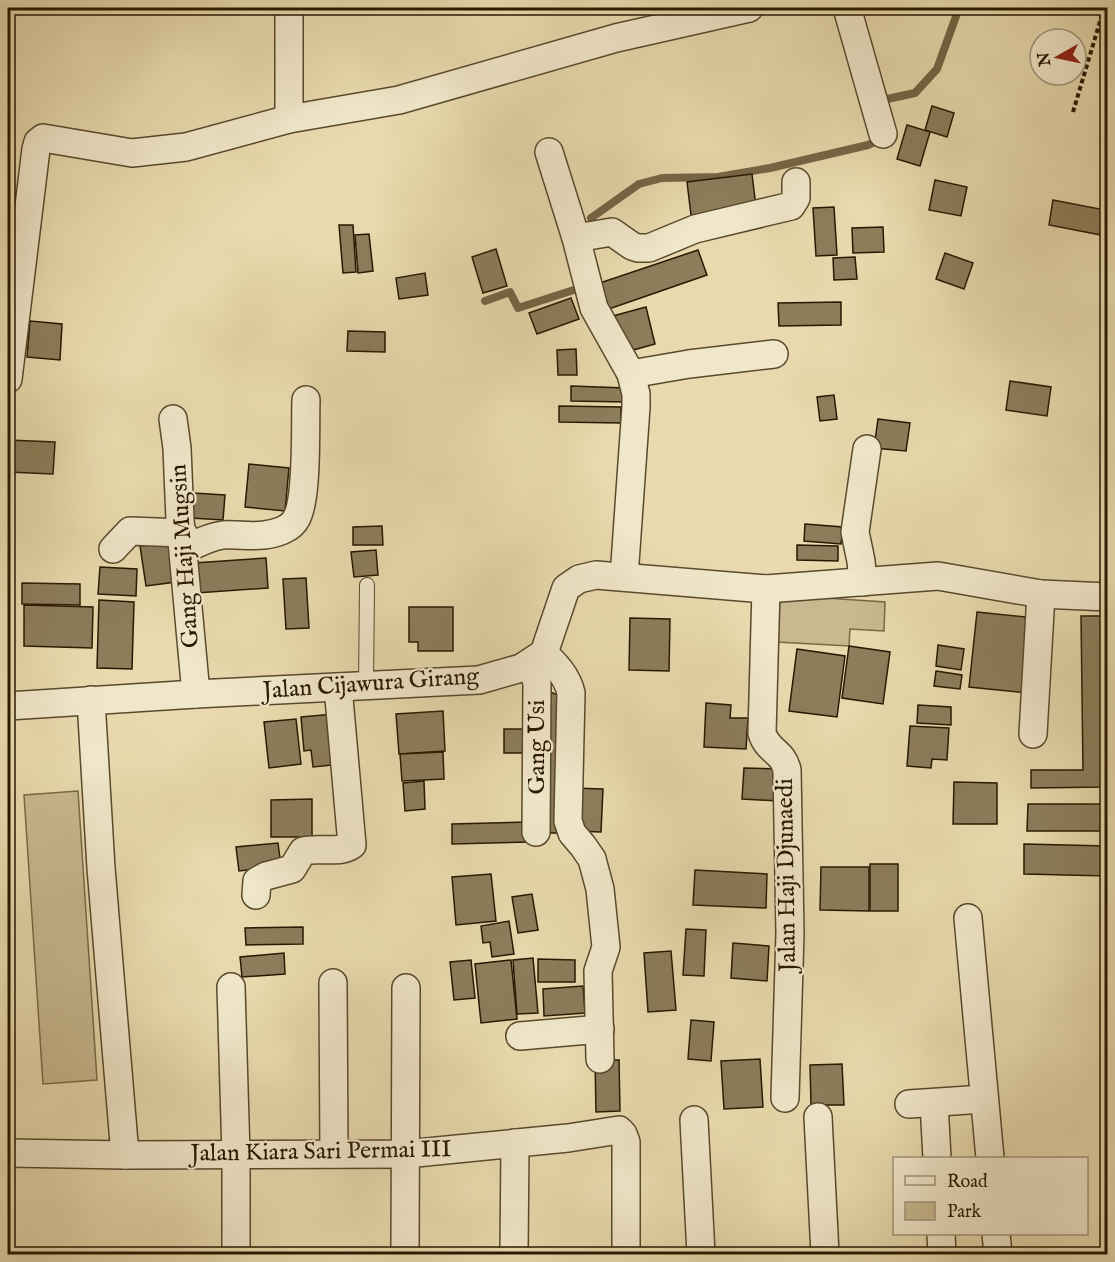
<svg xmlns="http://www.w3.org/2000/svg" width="1115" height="1262" font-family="'IM FELL English',serif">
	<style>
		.green { fill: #c8b991; stroke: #786949; stroke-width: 1.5 }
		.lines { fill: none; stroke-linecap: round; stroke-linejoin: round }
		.stream { stroke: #756545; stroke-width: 8 }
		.building { fill: #8c7d5b; stroke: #291901; stroke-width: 1.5 }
		.lane-casing { stroke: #59492c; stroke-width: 16 }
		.street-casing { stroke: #59492c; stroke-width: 30 }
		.path { stroke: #291901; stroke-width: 4; stroke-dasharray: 4.5 3; stroke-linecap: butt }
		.lane { stroke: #f0e7ca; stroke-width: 14 }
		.street { stroke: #f0e7ca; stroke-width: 27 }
		.labels { text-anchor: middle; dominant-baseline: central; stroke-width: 4.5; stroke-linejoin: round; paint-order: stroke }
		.street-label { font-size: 24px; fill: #291901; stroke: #f0e7ca }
	</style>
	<rect width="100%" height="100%" fill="#e8daae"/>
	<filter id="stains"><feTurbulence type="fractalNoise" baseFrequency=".00333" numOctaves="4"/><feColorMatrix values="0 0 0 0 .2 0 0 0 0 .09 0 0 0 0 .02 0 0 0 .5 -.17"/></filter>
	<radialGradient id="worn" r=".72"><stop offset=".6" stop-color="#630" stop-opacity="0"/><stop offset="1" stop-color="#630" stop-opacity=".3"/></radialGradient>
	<!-- green -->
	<g class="green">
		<path d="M780,595L885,602L884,631L850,629L849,646L777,642Z"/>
		<path d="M78,791L97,1080L43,1084L24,795Z"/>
	</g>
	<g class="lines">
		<!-- stream -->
		<g class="stream">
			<path d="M878,101L915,93L937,69L959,8"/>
			<path d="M591,218L639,184L662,178L718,177L770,168L868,145L882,139"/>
			<path d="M485,301L510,292L518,308L580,288L578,284"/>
		</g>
	</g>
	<!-- building -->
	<g class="building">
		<path d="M932,106L954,113L947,137L925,130Z"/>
		<path d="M907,125L930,132L920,166L897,159Z"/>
		<path d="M752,174L756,207L691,215L687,182Z"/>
		<path d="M935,180L967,187L961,216L929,210Z"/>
		<path d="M1053,200L1105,210L1101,235L1049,225Z"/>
		<path d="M834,207L837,255L816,256L813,208Z"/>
		<path d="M339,225H353L356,272L343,273Z"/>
		<path d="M883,227L884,252L853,253L852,228Z"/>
		<path d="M369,234L373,271L358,273L355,235Z"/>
		<path d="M496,249L507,286L483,293L472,257Z"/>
		<path d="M698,250L707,275L603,311L594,285Z"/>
		<path d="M945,253L973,263L964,289L936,279Z"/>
		<path d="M855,257L857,279L834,280L833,258Z"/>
		<path d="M425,273L428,295L399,299L396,278Z"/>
		<path d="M571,298L579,319L537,334L529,313Z"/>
		<path d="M841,302V325L779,326L778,303Z"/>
		<path d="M646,307L655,344L626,352L609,317Z"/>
		<path d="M30,321L62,324L60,360L27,357Z"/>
		<path d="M348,331L385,332V352L347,351Z"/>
		<path d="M576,349L577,375H558L557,350Z"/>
		<path d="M1010,381L1051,387L1047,416L1006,410Z"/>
		<path d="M571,386L626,388L627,402L571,401Z"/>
		<path d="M834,395L837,419L820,421L817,397Z"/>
		<path d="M559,406L621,407V423L559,422Z"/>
		<path d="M878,419L910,423L906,451L874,448Z"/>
		<path d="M8,440L55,442L53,474L8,472Z"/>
		<path d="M249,464L289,468L285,511L245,507Z"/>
		<path d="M193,493L225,495L223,520L191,518Z"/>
		<path d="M805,524L843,527L841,544L804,541Z"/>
		<path d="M382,526L383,545H353V527Z"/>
		<path d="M171,542L176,582L146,586L140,546Z"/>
		<path d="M797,545L838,546V561L797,560Z"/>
		<path d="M376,550L378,575L354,577L351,552Z"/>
		<path d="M266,558L268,588L196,593L194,563Z"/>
		<path d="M100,567L137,569L136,596L98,594Z"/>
		<path d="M306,578L309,628L286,629L283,579Z"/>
		<path d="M22,583L80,584V605L22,604Z"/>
		<path d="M99,600L134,602L132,669L97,668Z"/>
		<path d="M24,605L93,607L92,648L24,646Z"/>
		<path d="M409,607H453V651H418V642H409Z"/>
		<path d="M977,612L1035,618L1027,693L969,687Z"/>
		<path d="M1081,616H1108V787L1031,788V770H1083Z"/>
		<path d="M630,618L670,619L669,671L629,670Z"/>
		<path d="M938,645L964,649L961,670L936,666Z"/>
		<path d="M849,646L890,652L883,704L842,698Z"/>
		<path d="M797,649L845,656L837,717L789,711Z"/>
		<path d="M936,671L962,675L960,689L934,686Z"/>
		<path d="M546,691L559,695L565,833H545Z"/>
		<path d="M706,703L731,705L730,718H748L746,749L704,747Z"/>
		<path d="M918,705L951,707V725L917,723Z"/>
		<path d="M443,711L445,751L399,754L396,714Z"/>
		<path d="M334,714L341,764L313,767L311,750L304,751L301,717Z"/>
		<path d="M296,719L301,764L269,768L264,722Z"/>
		<path d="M910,726L949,728L947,760L932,759L931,768L907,766Z"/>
		<rect x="504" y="729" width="26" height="24"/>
		<path d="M443,752L444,779L402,781L400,754Z"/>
		<path d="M744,768L779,769L778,801L742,799Z"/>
		<path d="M424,781L425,809L405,811L403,783Z"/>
		<path d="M954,782L997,783V824H953Z"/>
		<path d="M573,788L603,789L601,832L576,831Z"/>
		<path d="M312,799V837H271V800Z"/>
		<path d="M1028,804H1108V831H1027Z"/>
		<path d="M530,822V842L452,844V824Z"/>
		<path d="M278,843L281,866L239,871L236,847Z"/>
		<path d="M1024,844L1108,846V876L1024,874Z"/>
		<rect x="870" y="864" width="28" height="47"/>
		<path d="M821,867H869V911L820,910Z"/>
		<path d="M695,870L767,874L766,908L693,905Z"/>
		<path d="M491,874L496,921L456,925L452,877Z"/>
		<path d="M532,894L538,930L518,933L512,897Z"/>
		<path d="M509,921L514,954L492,957L490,942L483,943L481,926Z"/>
		<path d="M303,927V944L246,945L245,928Z"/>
		<path d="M686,929L706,930L704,976L683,975Z"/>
		<path d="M733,943L769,946L767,981L731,978Z"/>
		<path d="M671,951L676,1010L648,1012L644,953Z"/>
		<path d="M284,953L285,974L242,977L240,957Z"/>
		<path d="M533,958L538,1013L517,1014L513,960Z"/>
		<path d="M538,959L575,960V982H538Z"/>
		<path d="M471,960L475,998L454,1000L450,962Z"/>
		<path d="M511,960L517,1019L481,1023L475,964Z"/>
		<path d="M583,986L585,1013L544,1016L543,989Z"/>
		<path d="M691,1020L714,1022L711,1061L688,1059Z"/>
		<path d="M760,1059L763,1107L724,1109L721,1061Z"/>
		<path d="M595,1060H619L620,1111L596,1112Z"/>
		<path d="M842,1064L844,1105H811L810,1065Z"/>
	</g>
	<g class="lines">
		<defs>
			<path id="lane" d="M366,686L367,585"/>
			<g id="street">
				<path d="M847,8L883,134"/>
				<path d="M289,119V8"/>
				<path d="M549,152L576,238L594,308L631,374L636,394V407L624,577"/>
				<path d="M576,238L612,232L632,246L638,248H649L695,229L791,206L796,198V182"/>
				<path d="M631,374L689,364L774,354"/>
				<path d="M8,379L36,149L38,142L43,138L132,153L186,147L289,119L399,100L616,38L749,8"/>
				<path d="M173,419L177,448L180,520L196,694"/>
				<path d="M113,549L130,531L183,533"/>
				<path d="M184,550C196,544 209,537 223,535C237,534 251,537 264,535C275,534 291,529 296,519C308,500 305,426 306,400"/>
				<path d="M863,582L861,561L855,532L867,449"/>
				<path d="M766,589L762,733C767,751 783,751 787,770L790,933L785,1098"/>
				<path d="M544,653C556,665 567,676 571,693L568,821L572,833L583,846L592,859L600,889L606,947L598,971L600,1059"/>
				<path d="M531,663L537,683L536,832"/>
				<path d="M91,700L101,868L125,1155"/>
				<path d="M8,706L196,694L479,680L521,668L544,653L566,588L579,579L596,575L766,589L938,576L1041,594L1108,597"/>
				<path d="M1033,734L1041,594"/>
				<path d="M256,895L257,881L266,876L292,869L303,851C318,847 340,854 352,845L338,687"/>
				<path d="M968,918L990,1158"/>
				<path d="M333,983L334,1154"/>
				<path d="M231,987L236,1155V1254"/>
				<path d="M520,1036L600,1029"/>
				<path d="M934,1103L937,1158"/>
				<path d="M909,1104L984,1099"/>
				<path d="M818,1117L825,1254"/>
				<path d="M694,1120L701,1254"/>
				<path d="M8,1153L125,1155L406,1154L568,1138L619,1130L623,1134L626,1142V1254"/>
				<path d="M941,1234L942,1254"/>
				<path d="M996,1234L998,1254"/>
				<path d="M405,1254L406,988"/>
				<path d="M514,1254L515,1143"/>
			</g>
		</defs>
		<!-- lane casing -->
		<use href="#lane" class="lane-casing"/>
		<!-- street casing -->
		<use href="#street" class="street-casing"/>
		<!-- path -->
		<g class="path">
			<path d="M1099,30L1108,31"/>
			<path d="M1073,112L1104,8"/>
		</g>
		<!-- lane -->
		<use href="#lane" class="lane"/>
		<!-- street -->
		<use href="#street" class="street"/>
	</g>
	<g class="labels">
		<!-- street labels -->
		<g class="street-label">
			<text transform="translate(185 556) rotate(-94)">Gang Haji Mugsin</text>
			<text transform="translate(371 684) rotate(-4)">Jalan Cijawura Girang</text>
			<text transform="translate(537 747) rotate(-90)">Gang Usi</text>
			<text transform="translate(787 875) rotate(-91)">Jalan Haji Djunaedi</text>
			<text transform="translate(321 1152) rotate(-1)">Jalan Kiara Sari Permai III</text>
		</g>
	</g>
	<!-- margin -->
	<rect width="1115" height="1262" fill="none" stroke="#e8daae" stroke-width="30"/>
	<rect x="9" y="9" width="1097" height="1244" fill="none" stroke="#291901" stroke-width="3"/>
	<rect x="15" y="15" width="1085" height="1232" fill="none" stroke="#291901" stroke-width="1.5"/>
	<!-- legend -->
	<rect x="893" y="1157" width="195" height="78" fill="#f0e7ca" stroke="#a0957a" stroke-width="1.5"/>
	<rect x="905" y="1176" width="30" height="9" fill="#f0e7ca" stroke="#a0957a" stroke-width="1.5"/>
	<text x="947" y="1187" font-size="18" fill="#291901">Road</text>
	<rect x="905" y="1202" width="30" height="18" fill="#c8b991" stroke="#a0957a" stroke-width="1.5"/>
	<text x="947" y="1217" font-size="18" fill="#291901">Park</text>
	<!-- north arrow -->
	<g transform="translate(1058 57) rotate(261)"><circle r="28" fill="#f0e7ca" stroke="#a0957a" stroke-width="1.5"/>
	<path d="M0-4.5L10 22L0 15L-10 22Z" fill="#8f2418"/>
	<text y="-9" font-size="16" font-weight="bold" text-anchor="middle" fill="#291901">N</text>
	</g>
	<rect width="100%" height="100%" filter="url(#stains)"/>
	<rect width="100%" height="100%" fill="url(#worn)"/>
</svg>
